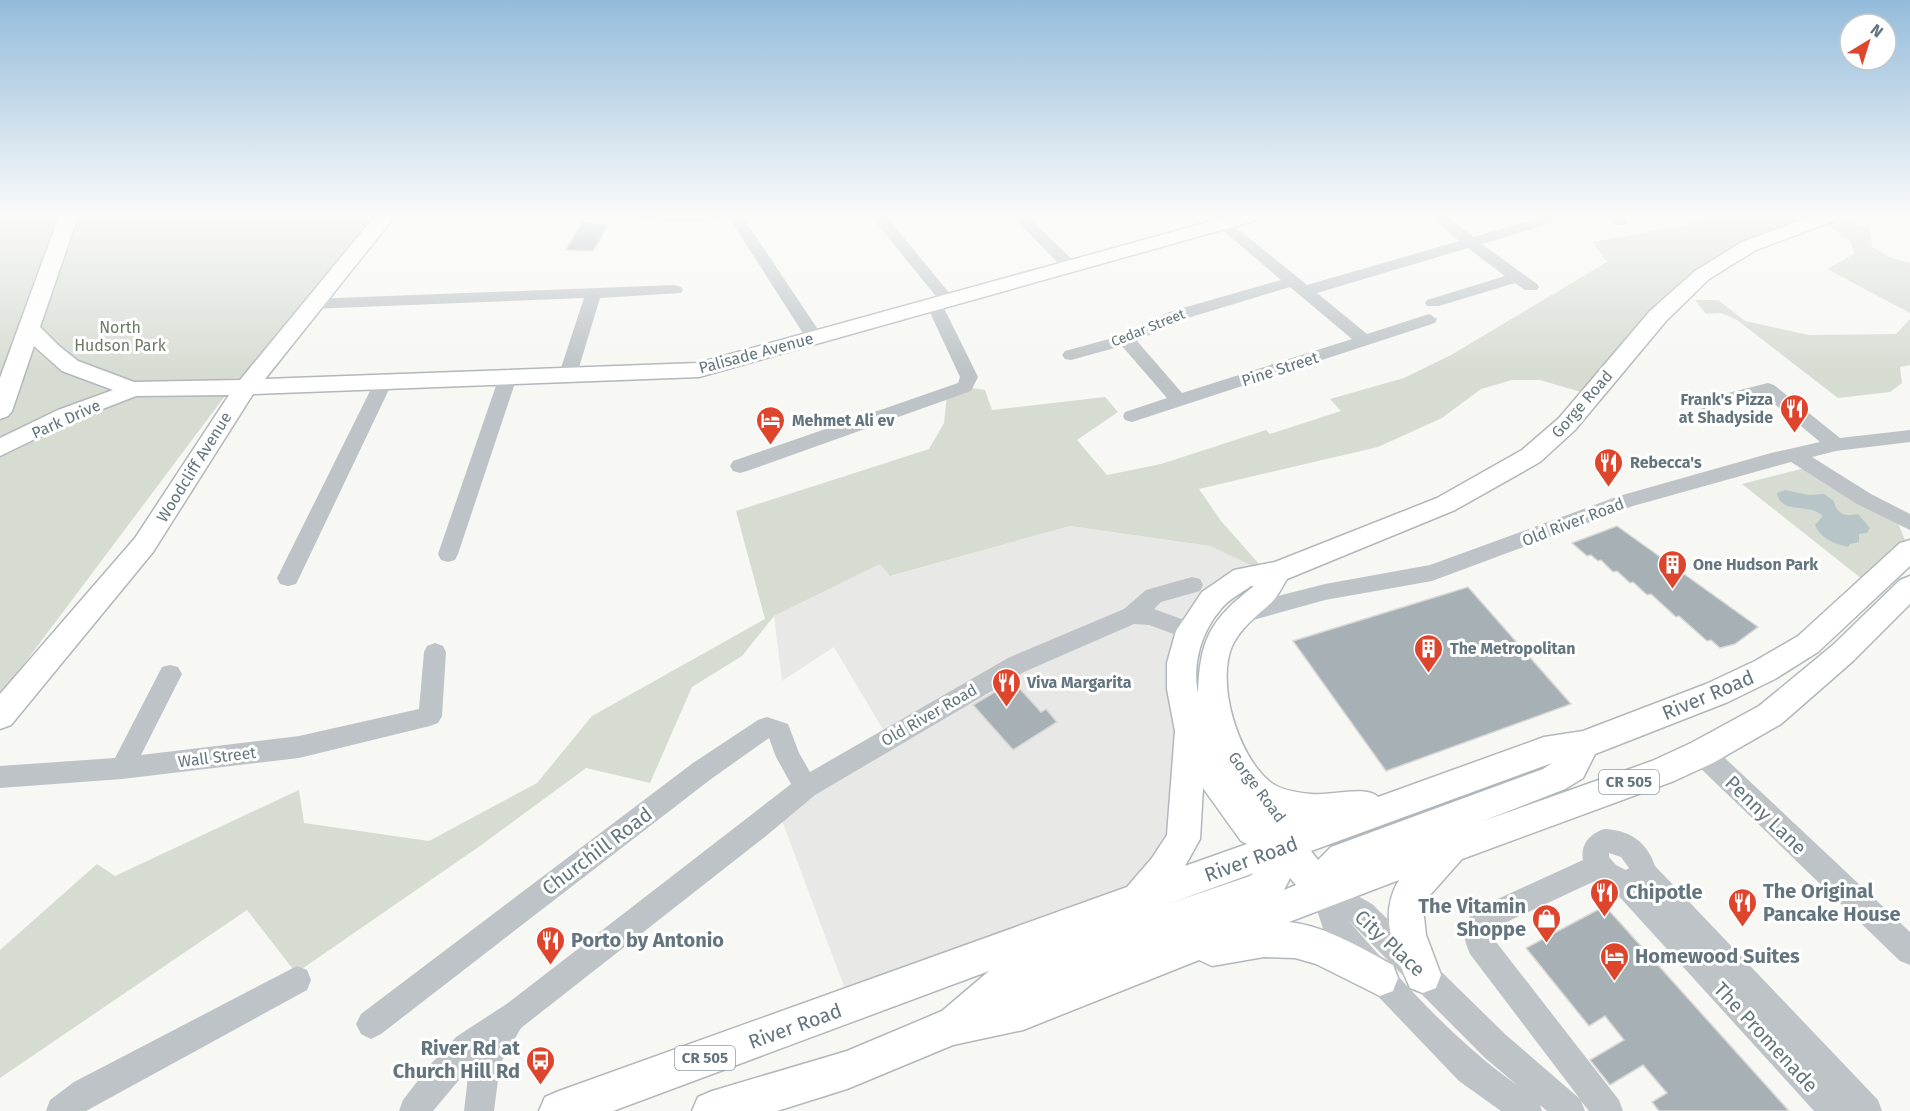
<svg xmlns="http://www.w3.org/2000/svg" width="1910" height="1111" font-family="'Fira Sans',sans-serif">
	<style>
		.built { fill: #e8e8e7 }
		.green { fill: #d7dcd3 }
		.water { fill: #b7c5c8 }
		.building { fill: #a7b1b5; stroke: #d9d8d6; stroke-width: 1.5 }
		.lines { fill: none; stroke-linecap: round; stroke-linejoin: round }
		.major-casing { stroke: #b1b7ba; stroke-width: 3 }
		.minor { fill: #bdc3c6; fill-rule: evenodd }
		.major { fill: #fff; fill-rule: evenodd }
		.labels { text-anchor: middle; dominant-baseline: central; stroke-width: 6; stroke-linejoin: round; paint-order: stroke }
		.far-street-label { font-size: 14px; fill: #63757e; stroke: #fff }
		.shield { fill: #fff; stroke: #929ea5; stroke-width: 1.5 }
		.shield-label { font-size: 15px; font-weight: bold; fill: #63757e }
		.park-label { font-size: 16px; fill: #6c7b66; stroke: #fff }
		.street-label { font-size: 16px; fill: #63757e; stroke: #fff }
		.poi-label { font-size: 16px; font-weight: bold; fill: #63757e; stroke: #fff; text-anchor: start }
		.near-street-label { font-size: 20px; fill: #63757e; stroke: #fff }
		.near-poi-label { font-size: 20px; font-weight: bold; fill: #63757e; stroke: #fff; text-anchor: start }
	</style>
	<rect width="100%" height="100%" fill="#f7f7f4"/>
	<!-- built -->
	<path class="built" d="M1070,526L1210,546L1267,573L1244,577L1190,631L1183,839L1139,899L851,1005L778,810L888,738L834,647L782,681L774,616L880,564L891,576Z"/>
	<!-- green -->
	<g class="green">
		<path d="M0,216H376L222,400L0,696Z"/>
		<path d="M1715,216H1829L1870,229L1872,247L1891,258L1910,263V313L1827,269L1854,254L1851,241L1820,221L1730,256L1591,395L1540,380H1512L1481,389L1442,418L1378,447L1199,489L1221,521L1267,573L1210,546L1070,526L890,576L880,564L774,616L742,656L692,687L650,783L586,768L480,846L296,973L247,910L0,1078V950L97,864L115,876L299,790L304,823L429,841L537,783L592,716L765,619L736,511L929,449L944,423L947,395L965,387L985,390L992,410L1105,397L1118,412L1077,440L1107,475L1161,464L1266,430L1270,434L1341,411L1330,399L1404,378L1451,355L1607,262L1593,242L1686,225Z"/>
		<path d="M1695,300H1718L1745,321L1809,335L1896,334L1910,319V365L1900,367L1902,383L1890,392L1838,398L1737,320L1721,313L1706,314Z"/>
		<path d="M1805,468L1898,523L1905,540L1862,579L1742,484Z"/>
	</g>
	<!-- water -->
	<path class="water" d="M1785,490L1809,495L1824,494L1834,501C1836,514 1846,517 1858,514L1870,528L1867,533L1859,534V542L1850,544L1848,547C1834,543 1822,540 1815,525L1823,516C1809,502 1781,516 1777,493Z"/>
	<!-- building -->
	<g class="building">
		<path d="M582,222L609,224L593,251L566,250Z"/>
		<path d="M1617,526L1758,627L1735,644L1720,648L1711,640L1707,641L1679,616L1676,617L1651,594L1647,595L1633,582L1630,583L1617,571L1613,572L1601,560L1598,561L1591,555L1587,556L1572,543Z"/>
		<path d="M1468,587L1571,704L1386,771L1293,641Z"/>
		<path d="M1013,681L1041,712L1046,709L1057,722L1013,750L973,705Z"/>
		<path d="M1605,906L1789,1111H1659L1652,1102L1667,1093L1643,1065L1610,1085L1590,1060L1624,1040L1605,1016L1589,1026L1526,948Z"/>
	</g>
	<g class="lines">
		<defs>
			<g id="major">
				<path d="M59,216H78L40,327L59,346L78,361L134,382L240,380L375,216H395L265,379L698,363L1230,216H1260L1257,220L699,377L253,394L153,552L11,725L0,729V694L135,538L229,395L136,396L74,420L0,456V438L58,410L113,390L62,371L34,346L12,411L8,416L0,419V378Z"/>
				<path d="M1813,216H1839L1836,220L1756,250L1709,279L1666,321L1575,430L1540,462L1455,510L1287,579C1282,587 1278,596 1272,602C1257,616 1241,627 1232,646C1216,684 1238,755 1269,781C1279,790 1298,793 1312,794C1329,796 1367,785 1378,797L1544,737L1583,731L1706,684L1755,661L1798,636L1900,543L1910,540V566L1818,652L1775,679L1728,702L1595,754L1583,778L1565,789L1483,821L1652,761L1691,743L1759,706L1833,645L1900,580L1910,576V604L1853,661L1781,724L1713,763L1674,781L1462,859L1430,895L1423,908L1426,935L1441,975L1436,988L1423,993L1410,988C1395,953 1377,916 1399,880L1289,922C1326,926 1361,948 1393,965L1398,978L1393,991L1380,996L1316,964L1295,958L1264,957L1212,966L1199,960L1023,1030L953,1045L847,1089L777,1111H692L698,1097L712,1091L847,1051L942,1011L989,971L613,1111H539L545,1097L559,1091L1127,887L1152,858L1167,835L1175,731L1167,689V663L1176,631L1202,592L1234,570L1275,562L1437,498L1522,450L1559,418L1650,311L1695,271L1742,242ZM1251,586H1254C1210,620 1200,639 1198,693C1192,664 1201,632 1221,609C1228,600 1241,593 1251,586ZM1552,763L1543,769L1331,847L1318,860L1311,851ZM1203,788L1241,841L1247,844L1185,866L1200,839ZM1254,873L1250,876L1171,903ZM1290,878L1296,885L1284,890Z"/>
			</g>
		</defs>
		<!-- major casing -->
		<use href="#major" class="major-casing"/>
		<!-- minor -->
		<g class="minor">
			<path d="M634,216H719L717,219L700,222L641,220Z"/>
			<path d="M728,216H742L823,337L820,341H808Z"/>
			<path d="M871,216H886L955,300L953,303L942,304L978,377L971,391L747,471L740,473L733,471L730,466L733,461L958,383L960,377L926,304L928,301L939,300Z"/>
			<path d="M1012,216H1027L1076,263L1078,266L1076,269H1064Z"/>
			<path d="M1206,216H1222L1307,285L1459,241L1431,216H1447L1473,237L1547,216L1554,220L1552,223L1482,244L1537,284L1539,287L1537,290H1525L1515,283L1439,306H1427L1425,303L1427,300L1505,276L1468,248L1317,293L1367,334L1429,314L1437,319L1435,323L1132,422L1125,420L1123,416L1125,412L1167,398L1122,346L1071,360L1065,359L1062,355L1065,351L1120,336L1169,312L1281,280ZM1290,287L1352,339L1182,393L1137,341L1181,320Z"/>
			<path d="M1604,216H1620L1627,222L1624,225H1614Z"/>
			<path d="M675,285L681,287L683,290L681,293L600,298L577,374L574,378H562L559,374L584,298L311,309L303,304L311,299Z"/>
			<path d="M508,371L514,373L517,377L458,554L455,560L448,562L441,560L438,554L499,377L502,373Z"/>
			<path d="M384,375L390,377L393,381L299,578L296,584L288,586L280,584L277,578L375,381L378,377Z"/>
			<path d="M1768,383L1774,385L1840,438L1910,430V442L1836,451L1812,457L1871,494L1910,514V530L1857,504L1791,462L1633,506L1432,581L1325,600L1239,624L1231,621L1228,615L1231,609L1239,606L1325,584L1430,565L1619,496L1771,453L1820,442L1765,396L1706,410L1700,408L1697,404L1700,400Z"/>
			<path d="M1192,577L1200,579L1203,585L1200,591L1161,602L1154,609L1198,625L1201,631L1198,637L1190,640L1149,625L1134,624L1024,672L815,795L766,836L521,1028L500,1064L494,1111H464L469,1068L433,1111H399L403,1100L430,1065L456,1037L508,1003L791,784L776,757L769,738L711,779L381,1034L371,1039L361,1034L356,1024L361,1014L693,763L758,720L767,717L788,724L799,753L810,772L1008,658L1124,609L1146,590Z"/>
			<path d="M435,643L443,646L446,652L442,716L438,723L430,726L299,758L122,779L0,788V766L115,758L162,667L170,665L178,667L182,674L141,755L299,736L419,709L424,652L427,646Z"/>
			<path d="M1702,742L1711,745L1910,932V965L1900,961L1693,761L1690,753L1693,745Z"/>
			<path d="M1604,829C1630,830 1647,842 1655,866L1878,1100L1882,1111H1814L1616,893L1595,881L1498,926L1492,933L1493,938L1619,1100L1623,1111H1589L1581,1101L1585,1111H1547L1540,1105L1542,1111H1501L1459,1081L1370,988L1326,937L1310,890L1314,881L1324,877L1372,904L1506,1035L1580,1099L1470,954C1461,932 1461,924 1478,908L1583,860C1580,844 1590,834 1604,829ZM1609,853L1621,857L1629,868L1626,870L1616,865L1609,857ZM1348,920L1484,1057L1517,1085C1453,1040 1400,979 1348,920Z"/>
			<path d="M297,966L307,970L311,980L307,990L86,1111H46L50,1100L74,1082Z"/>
		</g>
		<!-- major -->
		<use href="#major" class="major"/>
	</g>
	<!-- sky -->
	<linearGradient id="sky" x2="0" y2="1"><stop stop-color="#94bbdb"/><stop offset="0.58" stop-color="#fbfbfa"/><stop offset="1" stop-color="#fbfbfa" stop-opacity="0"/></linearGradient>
	<rect width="1910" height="371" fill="url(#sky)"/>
	<!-- icons -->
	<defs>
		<symbol id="restaurant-pin" viewBox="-11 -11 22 30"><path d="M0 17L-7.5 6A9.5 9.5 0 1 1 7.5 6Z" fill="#de452d" stroke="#fff"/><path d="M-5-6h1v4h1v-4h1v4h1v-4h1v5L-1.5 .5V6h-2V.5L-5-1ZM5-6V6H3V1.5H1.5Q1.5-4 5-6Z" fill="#fff"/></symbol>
		<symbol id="hotel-pin" viewBox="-11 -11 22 30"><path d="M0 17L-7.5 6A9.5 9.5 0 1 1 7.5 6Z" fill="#de452d" stroke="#fff"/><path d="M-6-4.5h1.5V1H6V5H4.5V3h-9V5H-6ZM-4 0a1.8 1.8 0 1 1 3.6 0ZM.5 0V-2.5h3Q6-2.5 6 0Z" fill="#fff"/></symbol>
		<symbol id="building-pin" viewBox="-11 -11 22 30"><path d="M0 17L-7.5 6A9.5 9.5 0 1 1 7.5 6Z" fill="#de452d" stroke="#fff"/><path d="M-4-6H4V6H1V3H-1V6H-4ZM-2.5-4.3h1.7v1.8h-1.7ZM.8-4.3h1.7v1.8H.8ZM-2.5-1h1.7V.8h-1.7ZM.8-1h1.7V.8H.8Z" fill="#fff"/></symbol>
		<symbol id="shop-pin" viewBox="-11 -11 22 30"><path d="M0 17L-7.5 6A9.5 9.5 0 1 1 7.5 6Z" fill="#de452d" stroke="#fff"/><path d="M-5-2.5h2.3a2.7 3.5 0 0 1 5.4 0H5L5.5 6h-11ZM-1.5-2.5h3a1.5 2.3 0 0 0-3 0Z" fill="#fff"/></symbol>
		<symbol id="bus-pin" viewBox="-11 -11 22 30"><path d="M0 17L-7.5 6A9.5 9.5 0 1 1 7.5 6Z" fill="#de452d" stroke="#fff"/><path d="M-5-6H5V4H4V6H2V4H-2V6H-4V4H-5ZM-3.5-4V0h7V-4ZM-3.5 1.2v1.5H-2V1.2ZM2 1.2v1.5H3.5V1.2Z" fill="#fff"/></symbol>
	</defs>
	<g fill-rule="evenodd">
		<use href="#restaurant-pin" x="1778" y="392" width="33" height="45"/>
		<use href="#hotel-pin" x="754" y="404" width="33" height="45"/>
		<use href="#restaurant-pin" x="1592" y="446" width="33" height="45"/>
		<use href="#building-pin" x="1656" y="548" width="33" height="45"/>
		<use href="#building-pin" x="1412" y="632" width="33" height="45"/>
		<use href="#restaurant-pin" x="990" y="666" width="33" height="45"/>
		<use href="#restaurant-pin" x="1588" y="876" width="33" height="45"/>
		<use href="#restaurant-pin" x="1726" y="886" width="33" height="45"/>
		<use href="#shop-pin" x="1530" y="902" width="33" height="45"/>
		<use href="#restaurant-pin" x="534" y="924" width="33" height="45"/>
		<use href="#hotel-pin" x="1598" y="940" width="33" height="45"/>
		<use href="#bus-pin" x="524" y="1044" width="33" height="45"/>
	</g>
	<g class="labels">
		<!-- far-street labels -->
		<g class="far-street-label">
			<text transform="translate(1148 328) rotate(-22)">Cedar Street</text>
		</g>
		<!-- shield labels -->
		<g class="shield">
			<rect x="1599" y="770" width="60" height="24" rx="4.5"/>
			<rect x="675" y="1046" width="60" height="24" rx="4.5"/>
		</g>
		<g class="shield-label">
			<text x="1629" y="782">CR 505</text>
			<text x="705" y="1058">CR 505</text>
		</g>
		<!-- park labels -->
		<g class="park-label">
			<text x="120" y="327">North<tspan x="120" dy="18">Hudson Park</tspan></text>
		</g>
		<!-- street labels -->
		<g class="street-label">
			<text transform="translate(756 353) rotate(-15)">Palisade Avenue</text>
			<text transform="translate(1280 369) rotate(-18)">Pine Street</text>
			<text transform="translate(1582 404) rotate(-49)">Gorge Road</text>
			<text transform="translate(66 419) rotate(-24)">Park Drive</text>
			<text transform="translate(194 467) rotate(-58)">Woodcliff Avenue</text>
			<text transform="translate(1573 522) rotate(-21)">Old River Road</text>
			<text transform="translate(929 715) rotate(-30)">Old River Road</text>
			<text transform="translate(217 757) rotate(-7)">Wall Street</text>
			<text transform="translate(1257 787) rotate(53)">Gorge Road</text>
		</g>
		<!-- poi labels -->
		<g class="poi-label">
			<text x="1773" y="399" text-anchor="end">Frank's Pizza<tspan x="1773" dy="18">at Shadyside</tspan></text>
			<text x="792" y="420">Mehmet Ali ev</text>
			<text x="1630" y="462">Rebecca's</text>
			<text x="1693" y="564">One Hudson Park</text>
			<text x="1450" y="648">The Metropolitan</text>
			<text x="1027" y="682">Viva Margarita</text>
		</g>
		<!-- near-street labels -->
		<g class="near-street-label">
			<text transform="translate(1708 695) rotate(-23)">River Road</text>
			<text transform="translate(1766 815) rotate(44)">Penny Lane</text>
			<text transform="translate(597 851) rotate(-37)">Churchill Road</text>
			<text transform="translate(1251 859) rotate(-20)">River Road</text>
			<text transform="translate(1390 943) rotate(43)">City Place</text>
			<text transform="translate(795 1026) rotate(-20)">River Road</text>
			<text transform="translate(1766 1037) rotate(47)">The Promenade</text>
		</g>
		<!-- near-poi labels -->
		<g class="near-poi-label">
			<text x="1763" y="891">The Original<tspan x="1763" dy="23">Pancake House</tspan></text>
			<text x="1626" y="892">Chipotle</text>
			<text x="1526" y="906" text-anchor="end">The Vitamin<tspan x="1526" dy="23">Shoppe</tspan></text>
			<text x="571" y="940">Porto by Antonio</text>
			<text x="1635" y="956">Homewood Suites</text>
			<text x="520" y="1048" text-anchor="end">River Rd at<tspan x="520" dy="23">Church Hill Rd</tspan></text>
		</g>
	</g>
	<!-- north arrow -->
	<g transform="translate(1868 42) rotate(38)"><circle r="28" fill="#ffffff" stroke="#c1c8cb" stroke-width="1.5"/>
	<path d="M0-4.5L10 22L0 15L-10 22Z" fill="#de452d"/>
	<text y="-9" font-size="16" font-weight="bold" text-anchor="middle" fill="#63757e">N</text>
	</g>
</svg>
